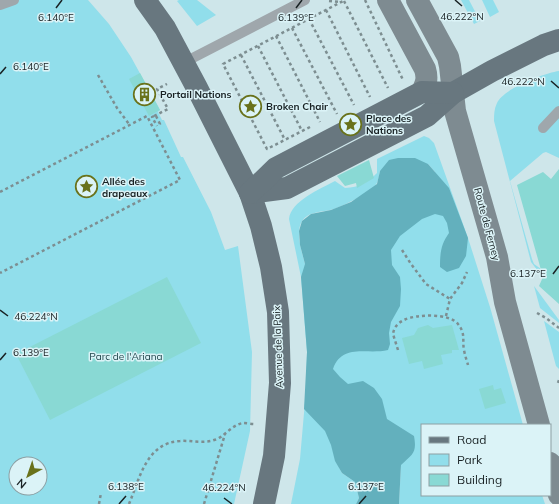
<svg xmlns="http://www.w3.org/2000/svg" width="559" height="504" font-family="Mulish,sans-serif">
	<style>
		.green { fill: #91deeb; fill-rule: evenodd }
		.forest { fill: #63b0bd }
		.building { fill: #89d9d4 }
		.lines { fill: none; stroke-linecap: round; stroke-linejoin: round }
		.path { stroke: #7d8e91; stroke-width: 2.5; stroke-dasharray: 3 3; stroke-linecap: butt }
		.lane { stroke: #9fa7ac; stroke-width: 10 }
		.secondary { stroke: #7e8b91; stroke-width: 22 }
		.primary { stroke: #68777f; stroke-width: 22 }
		.ticks { fill: none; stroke: #192224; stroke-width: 1.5 }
		.labels { text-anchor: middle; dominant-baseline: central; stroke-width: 3; stroke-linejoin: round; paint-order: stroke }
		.poi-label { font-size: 10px; font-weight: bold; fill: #192224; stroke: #dbf3f7; text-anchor: start }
		.street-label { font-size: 10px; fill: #192224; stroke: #dbf3f7 }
		.park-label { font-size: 10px; fill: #183e44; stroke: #dbf3f7 }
		.ticks-label { font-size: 10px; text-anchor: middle; fill: #192224; stroke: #dbf3f7; stroke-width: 3; stroke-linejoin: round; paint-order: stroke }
	</style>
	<rect width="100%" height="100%" fill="#cee6ea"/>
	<!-- green -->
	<g class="green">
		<path d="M0,0H88L109,24L131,57L160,110L158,112L162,120H164L181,157H183L211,212L225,250L238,246L252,352L250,431L234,504H0ZM16,464H40V488H16Z"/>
		<path d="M179,0H197L216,15L197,26L177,1Z"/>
		<path d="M461,0H469L480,21L474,24Z"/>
		<path d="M482,0H493L499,12L490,17Z"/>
		<path d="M559,71V158L546,152L543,153L510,181L532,259L534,264L541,269V275L531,262L494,121C494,115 494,109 497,103C503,89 544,73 559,71Z"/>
		<path d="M424,136L429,138L434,143L468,238L490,307L523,425H422V495H542L545,504H399L401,465L336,461L342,473L355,482L359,498L356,504H291L300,459L306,390L307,352L301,277L289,219C291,201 320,189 335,181L345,188C360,187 366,184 377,173V159ZM428,164L435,172L305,264C302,252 295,233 302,221C308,212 320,212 330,210C340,208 372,192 377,183C379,179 379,174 380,171Z"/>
		<path d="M534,286L559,320V323L540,308Z"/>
		<path d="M544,321L559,332V369L556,366Z"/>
	</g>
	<!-- forest -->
	<path class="forest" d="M398,158H415L428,164L449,188L468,238L466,256L459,268L447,272L440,267C440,253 441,244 449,233L447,223L443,216L435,214L422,219L400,236L391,250L392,265L400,277L401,289L400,306L391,322L389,333L390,344L388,350C368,355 342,343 333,369L340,377L348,384L363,381L374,388L382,399L387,419L414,436C417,453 413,454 401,465L399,504H356L359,498L355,482L342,473L335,461L331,445L325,431L304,409L307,352L301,277L305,264L300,245L299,231L302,221L311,214L331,210L351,202L377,184L380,171L389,160Z"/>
	<!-- building -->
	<g class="building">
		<path d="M140,73L160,110L149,116L129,79Z"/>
		<path d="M369,160L374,178L357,188L356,183L345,186L337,176Z"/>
		<path d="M559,169V304L539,286L543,277L517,185L543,172L551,179Z"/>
		<path d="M167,277L201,343L50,420L16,354Z"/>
		<path d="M428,325L433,328L452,325L459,350H452V353L441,355L443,364L424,369L422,361L409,364L402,338L414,335L418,328Z"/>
		<path d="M493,385L494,390L501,388L506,403L485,409L479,389Z"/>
	</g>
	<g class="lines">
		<!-- path -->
		<g class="path">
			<path d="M365,0L403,80L402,81"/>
			<path d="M329,1L340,2"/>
			<path d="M344,1L388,88"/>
			<path d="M326,10L370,97"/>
			<path d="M309,19L354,105"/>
			<path d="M292,28L337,114"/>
			<path d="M276,36L320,122"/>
			<path d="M258,46L302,131"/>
			<path d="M241,55L285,140"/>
			<path d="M98,75L117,108L129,124"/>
			<path d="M154,116L168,109L157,89L167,84"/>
			<path d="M154,116L152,117L157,126"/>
			<path d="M156,116L160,124L159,125"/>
			<path d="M310,127L267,149L223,64L345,0"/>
			<path d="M0,192L147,116L180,180L0,273"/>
			<path d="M402,250L411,264L426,284L450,299"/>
			<path d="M537,313L546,318L559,328"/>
			<path d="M446,316L450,299L462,283L467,272"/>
			<path d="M398,350L393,334C394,327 398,323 404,320C416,314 450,313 458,324C466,334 462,340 464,350C465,356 467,361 468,365"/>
			<path d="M558,383L559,380"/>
			<path d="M99,504L101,493"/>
			<path d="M129,504C140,478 146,443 180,441C191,440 203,444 214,440C225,437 231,425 243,423C246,423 251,424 255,424"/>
			<path d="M204,504L225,434"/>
		</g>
		<!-- lane -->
		<g class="lane">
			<path d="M0,5L14,0"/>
			<path d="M183,63L305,0"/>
			<path d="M543,128L559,111"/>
		</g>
		<!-- secondary -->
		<g class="secondary">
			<path d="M388,0L425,69C428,79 426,83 422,92"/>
			<path d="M417,0L448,57L450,66L455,111L497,257L505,302L539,425"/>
			<path d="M550,463L559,495"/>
		</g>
		<!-- primary -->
		<g class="primary">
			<path d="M145,0L165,28L197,88L250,193L261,226L271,267L278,312L280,383L274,456L264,504"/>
			<path d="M250,193L287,188L427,116L453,93L492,71L544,45L559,40"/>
			<path d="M250,193L276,168L422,92L453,93"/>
		</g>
	</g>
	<!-- ticks -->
	<path class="ticks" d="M455,0L462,6M56,8L62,0M296,8L302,0M0,74L6,67M551,81L559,88M553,274L559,266M0,310L8,316M0,360L6,353M224,498L232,504M119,504L126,496M359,504L366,496"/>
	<!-- icons -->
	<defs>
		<symbol id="building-ring" viewBox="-11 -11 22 22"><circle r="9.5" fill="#dbf3f7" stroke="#69721b" stroke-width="1.5"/><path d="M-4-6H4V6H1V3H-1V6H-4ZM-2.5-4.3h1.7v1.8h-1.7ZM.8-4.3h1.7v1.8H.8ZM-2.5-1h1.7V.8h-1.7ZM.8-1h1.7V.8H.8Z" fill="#69721b"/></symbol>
		<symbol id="sight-ring" viewBox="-11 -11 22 22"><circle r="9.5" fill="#dbf3f7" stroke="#69721b" stroke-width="1.5"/><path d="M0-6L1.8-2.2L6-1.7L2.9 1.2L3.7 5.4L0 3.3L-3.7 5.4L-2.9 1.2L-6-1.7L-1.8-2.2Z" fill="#69721b"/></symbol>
	</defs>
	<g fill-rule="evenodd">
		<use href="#building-ring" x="132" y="82" width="25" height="25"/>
		<use href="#sight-ring" x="238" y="94" width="25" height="25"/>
		<use href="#sight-ring" x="338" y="112" width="25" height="25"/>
		<use href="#sight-ring" x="74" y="174" width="25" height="25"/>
	</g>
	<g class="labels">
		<!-- poi labels -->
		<g class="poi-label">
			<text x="160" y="94">Portail Nations</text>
			<text x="266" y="106">Broken Chair</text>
			<text x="366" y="118">Place des<tspan x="366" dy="12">Nations</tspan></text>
			<text x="102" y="181">Allée des<tspan x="102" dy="12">drapeaux</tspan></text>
		</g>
		<!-- street labels -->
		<g class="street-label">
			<text transform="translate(487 224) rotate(75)">Route de Ferney</text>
			<text transform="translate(278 347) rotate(-92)">Avenue de la Paix</text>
		</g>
		<!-- park labels -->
		<g class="park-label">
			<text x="126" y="356">Parc de l'Ariana</text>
		</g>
	</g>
	<g class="ticks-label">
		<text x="462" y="20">46.222°N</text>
		<text x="56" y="21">6.140°E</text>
		<text x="296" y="21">6.139°E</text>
		<text x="31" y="70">6.140°E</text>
		<text x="523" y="85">46.222°N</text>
		<text x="528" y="277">6.137°E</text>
		<text x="36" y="320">46.224°N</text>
		<text x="31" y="356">6.139°E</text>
		<text x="126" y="490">6.138°E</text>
		<text x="366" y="490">6.137°E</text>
		<text x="224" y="491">46.224°N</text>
	</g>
	<!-- legend -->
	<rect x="421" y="424" width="130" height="72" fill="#dbf3f7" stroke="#8d9fa3"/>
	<rect x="429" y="437" width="20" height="6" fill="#68777f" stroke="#8d9fa3"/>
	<text x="457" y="444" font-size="12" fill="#192224">Road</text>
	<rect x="429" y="454" width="20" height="12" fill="#91deeb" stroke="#8d9fa3"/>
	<text x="457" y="464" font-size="12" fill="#192224">Park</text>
	<rect x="429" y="474" width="20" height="12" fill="#89d9d4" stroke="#8d9fa3"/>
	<text x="457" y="484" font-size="12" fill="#192224">Building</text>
	<!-- north arrow -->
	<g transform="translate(28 476) rotate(220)"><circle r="19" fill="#dbf3f7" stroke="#8d9fa3"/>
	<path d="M0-3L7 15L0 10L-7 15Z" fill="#69721b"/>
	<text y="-6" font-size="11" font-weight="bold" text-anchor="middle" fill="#192224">N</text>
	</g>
</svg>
